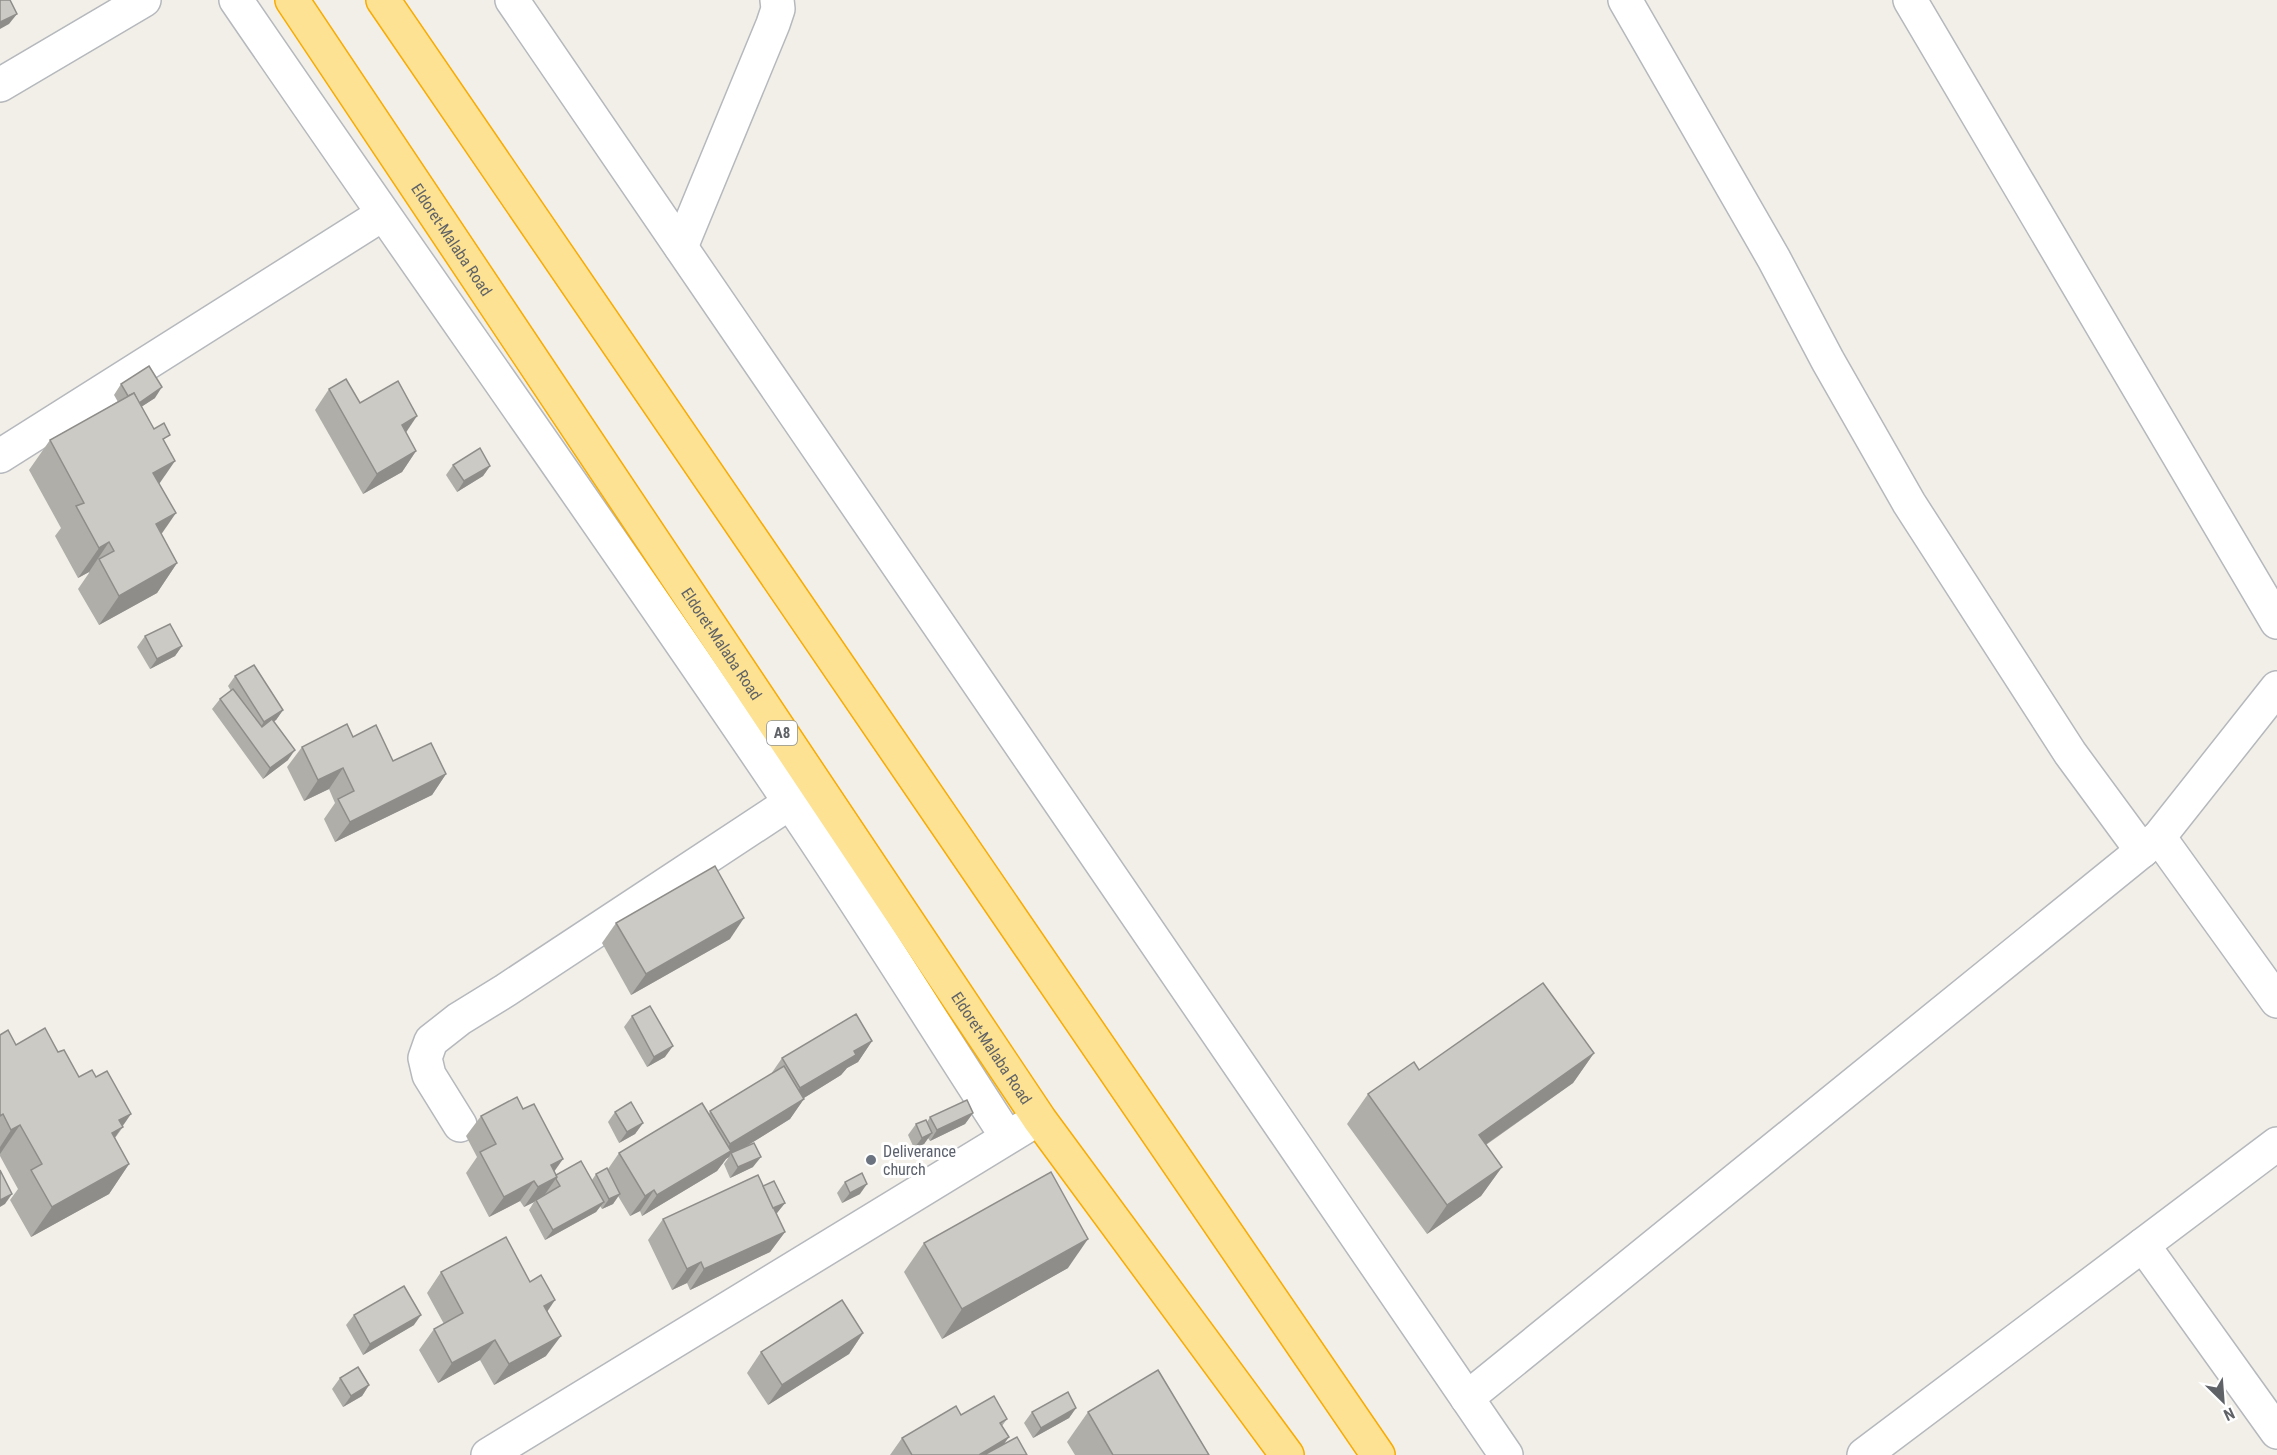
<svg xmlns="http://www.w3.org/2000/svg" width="2277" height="1455" font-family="'Roboto Condensed',sans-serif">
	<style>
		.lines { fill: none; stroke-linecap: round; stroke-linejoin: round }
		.minor-casing { stroke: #b5b8bc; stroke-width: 36 }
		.highway-casing { stroke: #f9ab00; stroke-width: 36 }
		.minor { stroke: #fff; stroke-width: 33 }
		.highway { stroke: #fde293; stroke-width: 33 }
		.wall { fill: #afaea9 }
		.shaded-wall { fill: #8f8d8a }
		.building { fill: #cccac5; stroke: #8f8d8a; stroke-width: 1.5 }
		.worship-dot { fill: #6b7280; stroke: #fff; stroke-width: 2 }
		.labels { text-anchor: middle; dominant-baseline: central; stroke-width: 6; stroke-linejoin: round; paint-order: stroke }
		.shield { fill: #fff; stroke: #8f9295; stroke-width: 1.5 }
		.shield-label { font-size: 15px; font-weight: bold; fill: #5f6368 }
		.street-label { font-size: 16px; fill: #5f6368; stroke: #fff }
		.worship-label { font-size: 16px; fill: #5b616d; stroke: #fff; text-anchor: start }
	</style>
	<rect width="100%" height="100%" fill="#f1efe8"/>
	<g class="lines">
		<defs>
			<g id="minor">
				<path d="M236,0C419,268 608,532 789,801C864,911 934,1025 1007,1137"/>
				<path d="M512,0L1506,1455"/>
				<path d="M1625,0L1774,259L1828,361L1909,503L2070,753L2142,851"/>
				<path d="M1910,0L2277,622"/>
				<path d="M0,85L144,0"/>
				<path d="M681,247L773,24L778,9L777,0"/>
				<path d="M0,456L383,214"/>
				<path d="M2159,837L2277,1001"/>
				<path d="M460,1125L429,1075L425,1058L431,1041L459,1019L506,990L791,802"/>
				<path d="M2143,1245L2277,1432"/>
				<path d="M1467,1398L2159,837L2277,688"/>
				<path d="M488,1455L1025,1127"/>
				<path d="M1864,1455L2277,1144"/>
			</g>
			<g id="highway">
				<path id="s1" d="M292,0L1040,1120L1287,1455"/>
				<path d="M383,0L1378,1455"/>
			</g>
		</defs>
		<!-- minor casing -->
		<use href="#minor" class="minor-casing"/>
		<!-- highway casing -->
		<use href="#highway" class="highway-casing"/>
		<!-- minor -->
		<use href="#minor" class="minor"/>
		<!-- highway -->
		<use href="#highway" class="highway"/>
	</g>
	<!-- wall -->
	<g class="wall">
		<path d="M121,384L155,398L141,407L154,429L165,442L159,484L161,534L177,563L157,593L99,625L78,589L89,573V572L78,578L55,536L61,528L29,470L50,440L118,402L114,395Z"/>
		<path d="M329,389L360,403L406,433L416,451L402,472L363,494L315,410Z"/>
		<path d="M453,465L490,466L483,476L457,492L446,475Z"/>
		<path d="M145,636L182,646L175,656L150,669L137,647Z"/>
		<path d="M235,676L283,710L276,720L274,721L288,760L263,779L212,709L220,699L231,691L228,686Z"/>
		<path d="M353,737L393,761L446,774L432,795L335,842L324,819L335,803L329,789L304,801L287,767L302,747Z"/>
		<path d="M616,923L730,939L631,995L602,943Z"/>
		<path d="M632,1016L665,1057L647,1067L624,1027Z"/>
		<path d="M0,1035L16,1045L58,1052L79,1077L123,1126V1127L115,1138L129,1164L109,1194L31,1237L10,1200L18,1189L0,1156Z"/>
		<path d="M872,1041L858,1062L847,1068L841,1075L804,1098L790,1119L745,1147L753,1167L730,1178L724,1164L729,1157L726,1159L717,1171L642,1216L640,1211L630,1216L618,1196L613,1204L602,1209L600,1206L596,1212L545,1240L529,1210L534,1202L524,1207L520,1201L489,1217L466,1173L477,1157L466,1136L481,1116L554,1172L556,1175L592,1180L596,1174L608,1169L619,1153L709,1114L710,1111L771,1074L782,1058Z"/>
		<path d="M1594,1053L1573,1083L1486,1145L1502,1167L1481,1196L1427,1234L1347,1124L1368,1094L1419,1070Z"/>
		<path d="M615,1112L643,1123L635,1134L619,1143L608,1122Z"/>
		<path d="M973,1113L965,1124L930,1141L928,1138L924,1144L914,1148L908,1135L916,1124L927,1122L930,1117Z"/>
		<path d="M845,1182L860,1194L842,1203L837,1193Z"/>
		<path d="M763,1186L785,1203L776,1214L785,1232L770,1252L690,1290L687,1283L672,1290L648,1240L663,1219Z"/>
		<path d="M924,1243L1068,1268L942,1339L904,1272Z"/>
		<path d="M441,1272L547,1312L546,1356L494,1385L480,1360L438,1383L419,1350L434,1329L444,1324L427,1293Z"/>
		<path d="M354,1315L414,1325L363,1355L346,1325Z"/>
		<path d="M863,1333L849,1354L768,1405L747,1373L761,1352Z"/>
		<path d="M340,1378L369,1385L362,1396L343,1407L332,1389Z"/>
		<path d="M1076,1408L1069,1418L1033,1438L1024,1423L1032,1412Z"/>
		<path d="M1088,1412L1209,1455H1075L1067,1442Z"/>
		<path d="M961,1415L1007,1419L1002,1426L1004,1444L1027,1455H890L902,1438Z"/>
	</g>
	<!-- shaded-wall -->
	<g class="shaded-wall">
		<path d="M17,14L9,24L0,29V22Z"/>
		<path d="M162,387L155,398L127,416L134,406Z"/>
		<path d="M417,416L403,437L402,425Z"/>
		<path d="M416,451L402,472L363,494L377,474Z"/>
		<path d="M175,461L155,490L153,473Z"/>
		<path d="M490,466L483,476L457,492L464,481Z"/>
		<path d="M176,513L156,542V524Z"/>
		<path d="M109,542L89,572L78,578L99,548Z"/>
		<path d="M177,563L157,593L99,625L119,596Z"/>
		<path d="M182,646L175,656L150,669L157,659Z"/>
		<path d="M283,710L276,720L257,732L264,722Z"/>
		<path d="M295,750L288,760L263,779L270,768Z"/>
		<path d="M343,768L329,789L304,801L318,780Z"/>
		<path d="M446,774L432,795L335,842L350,822Z"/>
		<path d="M744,918L730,939L631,995L646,974Z"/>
		<path d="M872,1041L858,1062L847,1068L841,1075L786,1109L800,1088L854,1051Z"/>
		<path d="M673,1046L665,1057L647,1067L654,1057Z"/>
		<path d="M1594,1053L1573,1083L1458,1164L1479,1135Z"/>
		<path d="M804,1099L790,1119L732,1155L731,1153L729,1157L726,1159L717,1171L642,1216L657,1195L722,1157L730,1144Z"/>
		<path d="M973,1113L965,1124L930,1141L937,1130Z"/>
		<path d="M131,1114L102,1156L91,1162L119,1120Z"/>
		<path d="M643,1123L635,1134L619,1143L627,1132Z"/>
		<path d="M20,1125L0,1154V1147L11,1130Z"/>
		<path d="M932,1133L924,1144L914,1148L922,1138Z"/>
		<path d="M761,1157L753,1167L730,1178L738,1167Z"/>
		<path d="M563,1159L549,1179L536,1186L551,1165Z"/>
		<path d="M129,1164L109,1194L31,1237L52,1207Z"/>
		<path d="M1502,1167L1481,1196L1427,1234L1447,1205Z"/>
		<path d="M557,1177L543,1197L536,1200L534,1202L524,1207L538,1187Z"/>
		<path d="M534,1181L520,1201L489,1217L504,1197Z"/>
		<path d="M867,1184L860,1194L842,1203L850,1193Z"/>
		<path d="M654,1190L640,1211L630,1216L645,1196Z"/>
		<path d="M12,1194L5,1204L0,1207V1200Z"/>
		<path d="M620,1194L613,1204L602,1209L609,1199Z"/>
		<path d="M604,1202L596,1212L545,1240L553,1230Z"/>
		<path d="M785,1203L777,1213L759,1221L767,1211Z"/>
		<path d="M785,1232L770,1252L690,1290L704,1269Z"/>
		<path d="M1088,1239L1068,1268L942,1339L962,1309Z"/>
		<path d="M701,1262L687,1283L672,1290L687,1269Z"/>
		<path d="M555,1300L541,1321L544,1306Z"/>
		<path d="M421,1315L414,1325L363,1355L370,1344Z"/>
		<path d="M863,1333L849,1354L768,1405L782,1385Z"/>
		<path d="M561,1336L546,1356L494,1385L509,1364Z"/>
		<path d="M495,1340L480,1360L438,1383L452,1363Z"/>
		<path d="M369,1385L362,1396L343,1407L351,1396Z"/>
		<path d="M1076,1408L1069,1418L1033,1438L1041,1428Z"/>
		<path d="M1009,1437L996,1455H979Z"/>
	</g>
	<!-- building -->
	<g class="building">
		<path d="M0,0H10L17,14L0,22Z"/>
		<path d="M149,366L162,387L139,403L134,393L128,396L121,384Z"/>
		<path d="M346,379L360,403L398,381L417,416L402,425L416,451L377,474L329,389Z"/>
		<path d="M134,393L154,429L164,423L170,435L163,439L175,461L153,473L176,513L156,524L177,563L119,596L99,559L114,551L109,542L99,548L76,506L84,503L50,440Z"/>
		<path d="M480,448L490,466L464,481L453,465Z"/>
		<path d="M170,624L182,646L157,659L145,636Z"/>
		<path d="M254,665L283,710L264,722L235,676Z"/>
		<path d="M233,689L262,727L272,719L295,750L270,768L220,699Z"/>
		<path d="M347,724L353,737L376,725L393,761L431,743L446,774L350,822L338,799L354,791L343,768L318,780L302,747Z"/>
		<path d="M715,866L744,918L646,974L616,923Z"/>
		<path d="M1543,983L1594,1053L1479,1135L1502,1167L1447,1205L1368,1094L1414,1062L1419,1070Z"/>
		<path d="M650,1006L673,1046L654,1057L632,1016Z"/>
		<path d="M856,1014L872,1041L854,1051L856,1055L800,1088L782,1058Z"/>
		<path d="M45,1028L58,1052L64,1050L79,1077L92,1070L96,1077L107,1071L131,1114L119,1120L123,1127L112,1133L129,1164L52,1207L31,1170L42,1164L20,1125L11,1130L3,1114L0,1116V1035L8,1030L16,1045Z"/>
		<path d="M784,1066L804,1099L730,1144L710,1111Z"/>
		<path d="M517,1097L523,1109L534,1104L563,1159L551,1165L557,1177L538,1187L534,1181L504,1197L480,1152L496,1144L481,1116Z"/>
		<path d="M967,1100L973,1113L937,1130L930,1117Z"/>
		<path d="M631,1102L643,1123L627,1132L615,1112Z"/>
		<path d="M702,1103L731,1151L657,1195L654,1190L645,1196L619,1153Z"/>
		<path d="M926,1120L932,1133L922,1138L916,1124Z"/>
		<path d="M754,1143L761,1157L738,1167L731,1153Z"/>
		<path d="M581,1161L604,1202L553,1230L536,1200L560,1186L556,1179L557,1177L556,1175Z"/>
		<path d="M607,1168L620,1194L609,1199L596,1174Z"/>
		<path d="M0,1170L12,1194L0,1200Z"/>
		<path d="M1051,1172L1088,1239L962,1309L924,1243Z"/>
		<path d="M862,1173L867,1184L850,1193L845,1182Z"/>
		<path d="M758,1175L785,1232L704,1269L701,1262L687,1269L663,1219Z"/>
		<path d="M774,1181L785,1203L773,1208L763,1186Z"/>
		<path d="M506,1237L530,1282L541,1275L555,1300L544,1306L561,1336L509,1364L495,1340L452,1363L434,1329L463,1313L441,1272Z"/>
		<path d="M404,1286L421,1315L370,1344L354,1315Z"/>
		<path d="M842,1300L863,1333L782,1385L761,1352Z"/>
		<path d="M358,1367L369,1385L351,1396L340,1378Z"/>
		<path d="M1158,1370L1209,1455H1113L1088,1412Z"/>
		<path d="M1068,1392L1076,1408L1041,1428L1032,1412Z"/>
		<path d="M994,1396L1007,1419L1000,1423L1009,1437L979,1455H912L902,1438L956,1406L961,1415Z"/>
		<path d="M1017,1437L1027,1455H984Z"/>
	</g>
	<!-- markers -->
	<circle class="worship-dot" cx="871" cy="1160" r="6"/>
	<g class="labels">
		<!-- shield labels -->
		<rect class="shield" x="767" y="721" width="30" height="24" rx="4.5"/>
		<g class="shield-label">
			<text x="782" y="733">A8</text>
		</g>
		<!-- street labels -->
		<g class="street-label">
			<text stroke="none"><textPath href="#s1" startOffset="288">Eldoret-Malaba Road</textPath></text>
			<text stroke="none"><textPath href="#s1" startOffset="774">Eldoret-Malaba Road</textPath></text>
			<text stroke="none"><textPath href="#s1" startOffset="1260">Eldoret-Malaba Road</textPath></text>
		</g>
		<!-- worship labels -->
		<g class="worship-label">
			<text x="883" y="1151">Deliverance<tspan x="883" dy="18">church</tspan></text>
		</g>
	</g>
	<!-- north arrow -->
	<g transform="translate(2223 1401) rotate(155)" stroke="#ffffff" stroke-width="4.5" paint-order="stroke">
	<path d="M0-4.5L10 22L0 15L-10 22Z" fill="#5f6368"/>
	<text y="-9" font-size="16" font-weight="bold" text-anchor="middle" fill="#5f6368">N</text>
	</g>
</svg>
